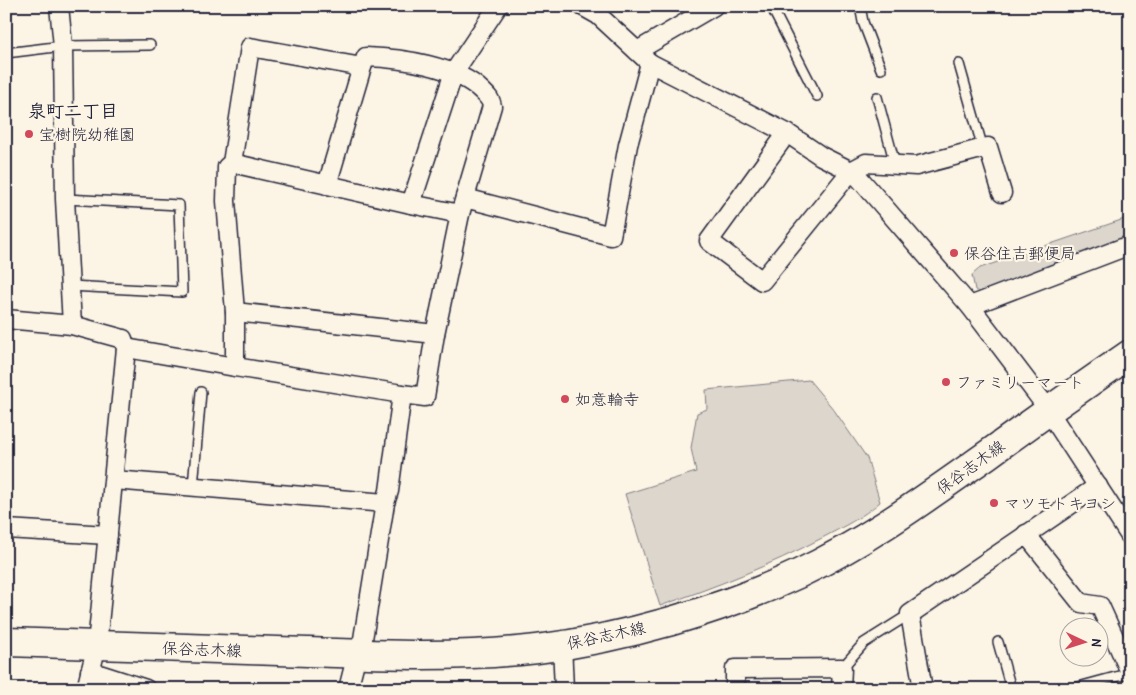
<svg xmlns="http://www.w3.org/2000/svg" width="1136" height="695" font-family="'Patrick Hand','Klee One',sans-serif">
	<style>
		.green { fill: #dcd6cc; stroke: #7f7c84 }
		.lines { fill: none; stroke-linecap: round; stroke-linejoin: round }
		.lane-casing { stroke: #22223b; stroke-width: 12 }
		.street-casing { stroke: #22223b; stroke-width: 21 }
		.primary-casing { stroke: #22223b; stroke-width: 31 }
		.lane { stroke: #fcf5e5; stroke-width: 9 }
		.street { stroke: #fcf5e5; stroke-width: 18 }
		.primary { stroke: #fcf5e5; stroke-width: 28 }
		.poi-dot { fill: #d1495b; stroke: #fcf5e5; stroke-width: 2 }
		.labels { text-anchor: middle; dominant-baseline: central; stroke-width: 4.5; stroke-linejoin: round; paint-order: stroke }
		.poi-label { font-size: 16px; fill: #22223b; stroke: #fcf5e5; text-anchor: start }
		.street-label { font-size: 16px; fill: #22223b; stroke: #fcf5e5 }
		.neighbourhood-label { font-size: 18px; font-weight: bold; fill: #22223b; stroke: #fcf5e5 }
	</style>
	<rect width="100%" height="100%" fill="#fcf5e5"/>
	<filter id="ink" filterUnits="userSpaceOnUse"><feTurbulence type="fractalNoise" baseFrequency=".02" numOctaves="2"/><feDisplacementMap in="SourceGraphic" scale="10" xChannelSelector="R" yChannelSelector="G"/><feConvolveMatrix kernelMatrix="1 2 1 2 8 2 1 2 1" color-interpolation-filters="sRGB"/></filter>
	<g filter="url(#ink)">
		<!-- green -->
		<g class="green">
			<path d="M1130,217V240L982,294L975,290L972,275L980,268Z"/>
			<path d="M809,380L834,410L867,458L880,502C863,517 843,527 822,538C769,566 717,586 660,606L625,494L696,472L691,448L697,413L707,409L706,390Z"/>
		</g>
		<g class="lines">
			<defs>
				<g id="lane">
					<path d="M771,6L817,96"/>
					<path d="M860,6L863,22L881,69"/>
					<path d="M6,53L63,46L150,45"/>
					<path d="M959,64L983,149"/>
					<path d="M877,97L895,164"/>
					<path d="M65,199L179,205L182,292L70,286"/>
					<path d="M193,487L201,392"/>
					<path d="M998,642L1011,689"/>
					<path d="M842,668L864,643L910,614"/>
					<path d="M1071,689L1130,673"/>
				</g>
				<g id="street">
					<path d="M59,6L63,46L65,199L72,325"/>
					<path d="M582,6L598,15L650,63L787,133L821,156L851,171L860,179L970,306L1042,401L1130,536"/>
					<path d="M637,51L714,6"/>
					<path d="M787,133L709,241L762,281L851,171L866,163L916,166L988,147L1002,193"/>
					<path d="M232,163L250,47L362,67"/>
					<path d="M327,185L362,67L366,57C401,58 457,66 482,91C487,96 491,99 492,106L460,214L435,334L425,397L402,394L389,491L385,503L363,639L357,654L348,689"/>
					<path d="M465,198L611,236L628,145L650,63"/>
					<path d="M460,214L411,204L454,72L498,6"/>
					<path d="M970,306L1130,245"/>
					<path d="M235,312L435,334"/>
					<path d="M6,319L72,325L123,339L126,348L97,645L86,689"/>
					<path d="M126,348L235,367V312L226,201L227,167L232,163L411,204"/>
					<path d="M235,367L402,394"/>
					<path d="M114,480L385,503"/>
					<path d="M6,529L108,535"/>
					<path d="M1026,534L1081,603L1100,606L1130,672"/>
					<path d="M562,644L564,689"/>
					<path d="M90,671L146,689"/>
					<path d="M735,689V669L842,668L841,689"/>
					<path d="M923,689L910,614L1098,486"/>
				</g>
				<path id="primary" d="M6,642C107,645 208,649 308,652C385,655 461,658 537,649C624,638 719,611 798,574C866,542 926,498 987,455C1034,421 1082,387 1130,354"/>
			</defs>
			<!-- lane casing -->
			<use href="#lane" class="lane-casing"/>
			<!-- street casing -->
			<use href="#street" class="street-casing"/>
			<!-- primary casing -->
			<use href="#primary" class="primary-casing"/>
			<!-- lane -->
			<use href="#lane" class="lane"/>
			<!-- street -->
			<use href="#street" class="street"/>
			<!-- primary -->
			<use href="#primary" class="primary"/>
		</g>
	</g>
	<!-- markers -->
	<g class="poi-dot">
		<circle cx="29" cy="134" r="5"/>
		<circle cx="954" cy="253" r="5"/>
		<circle cx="946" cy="382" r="5"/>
		<circle cx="565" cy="399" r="5"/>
		<circle cx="994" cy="503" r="5"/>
	</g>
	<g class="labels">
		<!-- poi labels -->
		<g class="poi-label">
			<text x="39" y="134">宝樹院幼稚園</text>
			<text x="964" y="253">保谷住吉郵便局</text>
			<text x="956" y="382">ファミリーマート</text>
			<text x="575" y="399">如意輪寺</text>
			<text x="1004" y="503">マツモトキヨシ</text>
		</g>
		<!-- street labels -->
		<g class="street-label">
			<text transform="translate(970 467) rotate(-36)">保谷志木線</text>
			<text transform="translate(606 635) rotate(-12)">保谷志木線</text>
			<text transform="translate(202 649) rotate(2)">保谷志木線</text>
		</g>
		<!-- neighbourhood labels -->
		<g class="neighbourhood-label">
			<text x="73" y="110">泉町二丁目</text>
		</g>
	</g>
	<!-- margin -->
	<rect width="1136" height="695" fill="none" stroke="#fcf5e5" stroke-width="25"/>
	<rect x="12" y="12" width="1111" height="670" fill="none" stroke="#22223b" stroke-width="2" filter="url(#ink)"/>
	<!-- north arrow -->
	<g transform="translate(1084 642) rotate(94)"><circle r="24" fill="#fcf5e5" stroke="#a5a1a1"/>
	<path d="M0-4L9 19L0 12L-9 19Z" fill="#d1495b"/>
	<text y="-8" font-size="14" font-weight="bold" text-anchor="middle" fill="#22223b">N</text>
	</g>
</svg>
